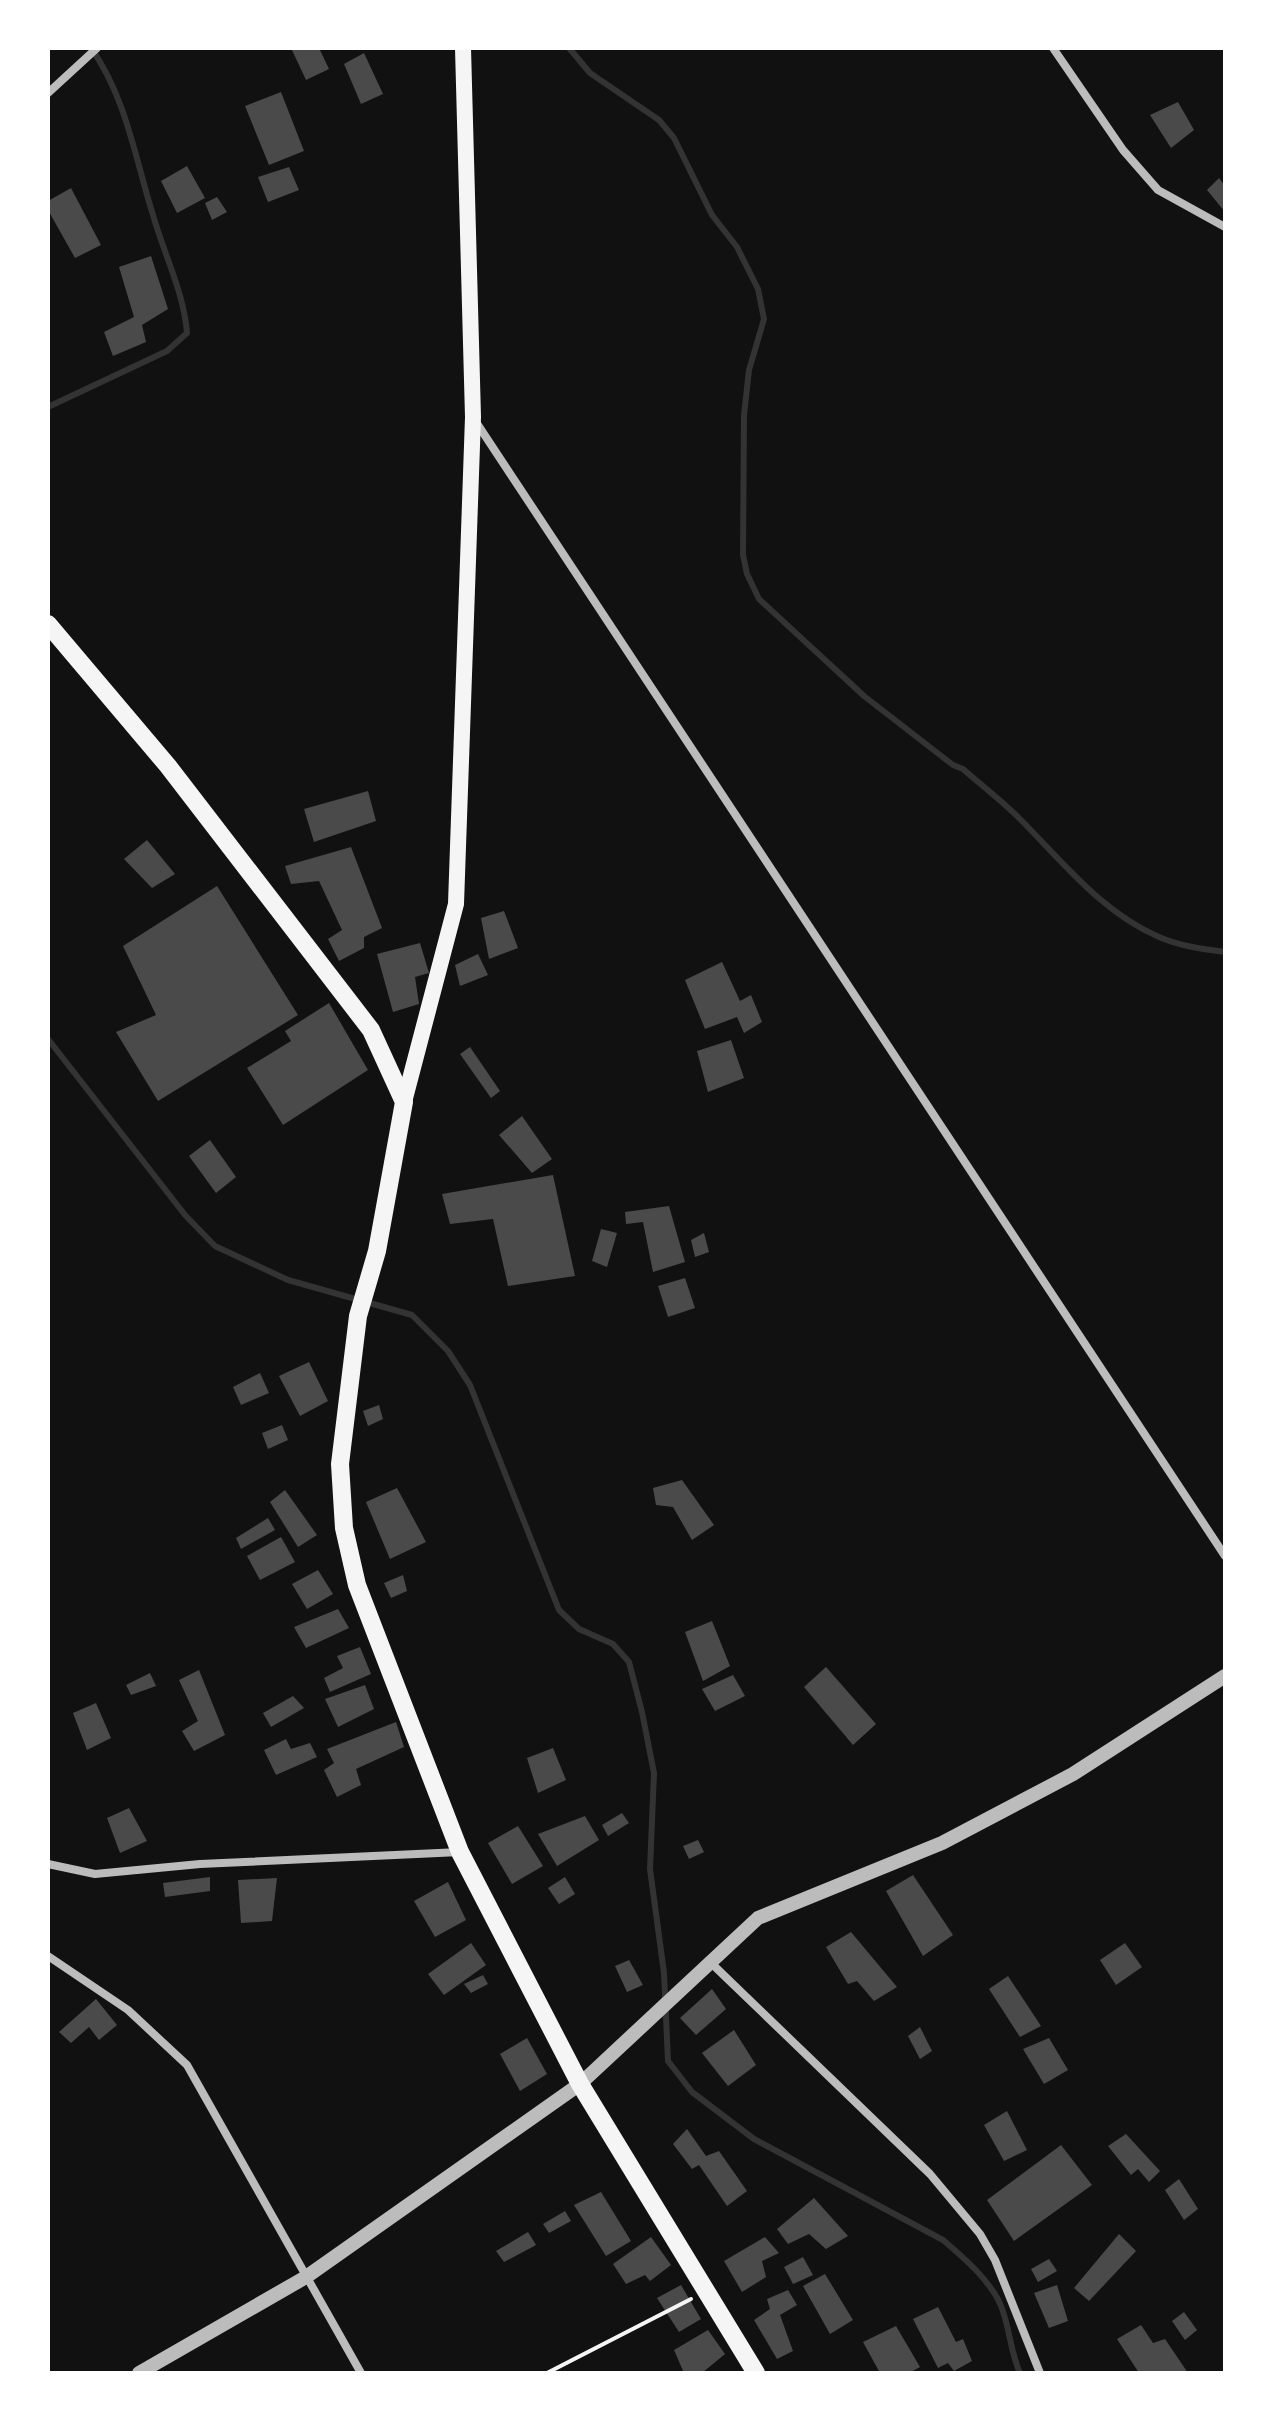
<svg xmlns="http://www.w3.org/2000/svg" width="1273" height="2421" font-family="'Noto Sans',sans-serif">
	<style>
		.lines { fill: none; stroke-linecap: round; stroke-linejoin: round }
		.stream { stroke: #333; stroke-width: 6 }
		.building { fill: #4a4a4a }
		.path { stroke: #f5f5f5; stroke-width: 4 }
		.minor { stroke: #bcbcbc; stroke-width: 8 }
		.tertiary { stroke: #bcbcbc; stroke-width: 14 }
		.secondary { stroke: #f5f5f5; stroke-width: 16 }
		.trunk { stroke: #f5f5f5; stroke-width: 18 }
	</style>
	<rect width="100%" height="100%" fill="#111"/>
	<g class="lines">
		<!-- stream -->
		<g class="stream">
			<path d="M569,48L590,73L659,120L674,138L712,215L737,247L758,289L764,319L749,370L744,415L743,555L747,574L759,599L864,696L953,765L963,769C981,785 1001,800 1019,818C1062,861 1101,912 1159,937C1180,946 1202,949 1225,952"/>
			<path d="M48,407L167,351L187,333C184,293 164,254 153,215C135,158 126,97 91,48"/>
			<path d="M48,1039L185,1215L215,1246L288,1280L412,1315L448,1351L470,1385L559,1610L579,1629L613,1644L629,1662L642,1712L654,1773L650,1869L664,1973L668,2061L692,2092L754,2139L943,2240C963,2257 991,2281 1001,2306C1010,2328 1010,2351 1020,2373"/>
		</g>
	</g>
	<!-- building -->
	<g class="building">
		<path d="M291,48H319L329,69L306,80Z"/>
		<path d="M364,53L383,94L361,104L344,64Z"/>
		<path d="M281,92L304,151L269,165L245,106Z"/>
		<path d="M1178,102L1194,130L1171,148L1150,115Z"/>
		<path d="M187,166L205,198L177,213L161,181Z"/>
		<path d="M289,167L299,190L268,202L258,177Z"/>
		<path d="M1219,178L1225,186V212L1207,190Z"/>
		<path d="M71,188L101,245L75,258L48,210V201Z"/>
		<path d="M217,197L227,212L212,220L205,203Z"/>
		<path d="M151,256L168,309L142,325L146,342L113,356L104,332L134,317L119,267Z"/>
		<path d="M368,791L376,821L314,842L304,809Z"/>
		<path d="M147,840L175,874L152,888L124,859Z"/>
		<path d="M351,847L382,928L364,937V948L339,961L328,939L342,930L319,881L291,884L285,866Z"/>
		<path d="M217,886L298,1015L158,1101L116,1032L156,1015L123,946Z"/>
		<path d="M504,911L518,948L489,959L481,918Z"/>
		<path d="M420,943L429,973L415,977L419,1004L393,1012L377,954Z"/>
		<path d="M478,954L488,975L460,986L455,965Z"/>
		<path d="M722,962L740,1001L751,995L762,1022L744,1033L737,1017L705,1029L685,980Z"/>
		<path d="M329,1003L368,1070L283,1125L247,1068L291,1041L285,1031Z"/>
		<path d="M731,1040L744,1078L708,1092L697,1051Z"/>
		<path d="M470,1047L500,1091L491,1098L460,1054Z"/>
		<path d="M522,1116L552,1159L532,1173L499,1135Z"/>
		<path d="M210,1140L236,1177L216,1193L189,1156Z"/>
		<path d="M553,1175L575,1276L508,1286L493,1219L450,1224L442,1194Z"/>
		<path d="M669,1206L685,1262L653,1272L643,1222L626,1224L625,1212Z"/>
		<path d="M601,1229L617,1233L607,1267L592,1261Z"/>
		<path d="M704,1233L709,1252L695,1257L691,1240Z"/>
		<path d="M685,1278L695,1308L668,1317L658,1286Z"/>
		<path d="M309,1362L328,1401L300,1416L279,1376Z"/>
		<path d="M260,1373L269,1393L241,1405L233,1387Z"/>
		<path d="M379,1405L383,1419L368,1426L363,1411Z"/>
		<path d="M282,1425L288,1440L268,1449L262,1433Z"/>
		<path d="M682,1480L714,1525L692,1540L673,1507L656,1505L653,1488Z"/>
		<path d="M397,1488L426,1542L390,1559L366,1502Z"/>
		<path d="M285,1490L317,1535L298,1547L270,1502Z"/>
		<path d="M268,1518L275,1530L241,1549L236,1538Z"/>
		<path d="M281,1537L295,1562L260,1580L247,1556Z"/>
		<path d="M318,1570L333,1594L307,1609L292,1584Z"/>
		<path d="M403,1575L407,1591L391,1598L384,1583Z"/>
		<path d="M338,1609L349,1628L306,1648L294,1627Z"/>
		<path d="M712,1621L730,1666L703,1681L685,1632Z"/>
		<path d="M360,1647L371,1674L330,1692L324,1678L343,1668L337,1656Z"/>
		<path d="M826,1667L876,1724L853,1745L804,1687Z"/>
		<path d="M199,1670L225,1735L194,1751L182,1731L198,1721L179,1680Z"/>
		<path d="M150,1673L156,1686L131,1695L126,1685Z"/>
		<path d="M733,1675L745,1696L715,1711L702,1689Z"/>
		<path d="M365,1685L374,1709L338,1727L325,1699Z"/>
		<path d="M293,1696L304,1708L271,1727L263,1713Z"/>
		<path d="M96,1703L111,1738L87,1750L73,1713Z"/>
		<path d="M396,1722L404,1747L356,1769L361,1785L337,1797L324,1770L334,1763L327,1749Z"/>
		<path d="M286,1739L291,1749L310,1743L317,1757L276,1775L264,1750Z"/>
		<path d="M553,1748L566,1780L538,1793L527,1758Z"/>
		<path d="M129,1808L147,1841L120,1853L107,1818Z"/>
		<path d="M622,1813L629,1823L608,1836L602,1825Z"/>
		<path d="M585,1816L599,1840L557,1866L538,1834Z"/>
		<path d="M518,1826L543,1866L512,1884L488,1843Z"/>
		<path d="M698,1840L704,1852L689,1859L683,1846Z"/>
		<path d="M913,1875L953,1935L923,1956L886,1891Z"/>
		<path d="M210,1877V1891L165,1897L163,1883Z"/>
		<path d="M565,1877L575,1894L559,1904L548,1888Z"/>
		<path d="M277,1878L272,1921L241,1923L238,1880Z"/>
		<path d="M448,1882L466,1920L435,1937L414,1901Z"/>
		<path d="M851,1932L897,1987L874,2001L857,1981L848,1984L826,1947Z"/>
		<path d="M471,1943L486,1965L444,1995L428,1974Z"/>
		<path d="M1125,1943L1142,1967L1116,1985L1100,1960Z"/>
		<path d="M629,1960L643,1985L627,1992L615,1966Z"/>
		<path d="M483,1975L488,1984L471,1993L464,1984Z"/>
		<path d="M1008,1976L1041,2026L1020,2037L989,1989Z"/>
		<path d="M712,1989L726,2009L696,2035L680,2018Z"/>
		<path d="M96,1999L117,2025L99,2040L89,2027L71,2043L59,2032Z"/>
		<path d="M920,2027L932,2051L920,2059L908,2036Z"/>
		<path d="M734,2030L756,2065L728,2086L702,2053Z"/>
		<path d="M527,2038L547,2074L520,2091L500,2054Z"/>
		<path d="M1049,2038L1068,2070L1044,2084L1023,2049Z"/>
		<path d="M1007,2111L1027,2150L1004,2161L984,2125Z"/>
		<path d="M687,2129L706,2156L719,2151L747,2191L727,2206L699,2165L692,2169L673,2144Z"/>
		<path d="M1126,2134L1160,2171L1149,2182L1138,2169L1131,2175L1108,2146Z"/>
		<path d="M1061,2145L1092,2185L1014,2241L987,2200Z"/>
		<path d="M1179,2179L1198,2209L1184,2220L1165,2190Z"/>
		<path d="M601,2192L631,2241L606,2256L574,2205Z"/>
		<path d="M814,2198L848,2236L826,2249L809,2234L788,2244L777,2229Z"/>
		<path d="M565,2211L571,2221L549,2233L543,2224Z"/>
		<path d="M528,2232L536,2245L504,2262L496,2251Z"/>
		<path d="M1119,2234L1136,2251L1089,2301L1074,2288Z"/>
		<path d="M651,2237L671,2265L650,2281L645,2275L626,2284L613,2264Z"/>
		<path d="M765,2237L779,2253L762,2261L766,2277L742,2292L724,2261Z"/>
		<path d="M803,2257L813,2275L793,2284L784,2267Z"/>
		<path d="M1049,2259L1057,2271L1038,2282L1031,2269Z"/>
		<path d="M825,2274L853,2320L830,2334L803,2286Z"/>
		<path d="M681,2285L701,2319L679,2332L657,2298Z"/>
		<path d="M1057,2285L1068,2321L1049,2328L1034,2293Z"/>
		<path d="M788,2290L797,2305L780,2315L793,2351L777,2359L754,2320L770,2309L767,2299Z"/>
		<path d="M938,2307L956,2342L963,2339L972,2361L954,2371L948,2363L938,2368L913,2319Z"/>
		<path d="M1184,2312L1197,2330L1185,2340L1172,2321Z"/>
		<path d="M1141,2325L1153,2343L1165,2339L1188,2373H1139L1117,2339Z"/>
		<path d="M896,2326L920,2367L909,2373H880L863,2342Z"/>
		<path d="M708,2330L725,2354L702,2373H684L674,2350Z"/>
	</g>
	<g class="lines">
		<!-- path -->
		<path class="path" d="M547,2373L691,2299"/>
		<!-- minor -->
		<g class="minor">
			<path d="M1053,48L1123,150L1158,190L1225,227"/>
			<path d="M48,93L97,48"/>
			<path d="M476,422L1225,1556"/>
			<path d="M48,1864L95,1874L200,1864L460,1852"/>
			<path d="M48,1956L128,2010L187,2065L361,2373"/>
			<path d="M709,1961L930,2174L980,2234L995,2260L1040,2373"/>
		</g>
		<!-- tertiary -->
		<path class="tertiary" d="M139,2373L306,2277L580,2084L758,1918L942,1843L1073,1774L1225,1676"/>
		<!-- secondary -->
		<path class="secondary" d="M404,1102L456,904L473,417L463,48"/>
		<!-- trunk -->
		<path class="trunk" d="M48,624L168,766L371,1030L404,1102L377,1251L358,1316L340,1464L344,1528L357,1585L460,1852L580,2084L756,2373"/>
	</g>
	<!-- border -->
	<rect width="1273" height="2421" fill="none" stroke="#ffffff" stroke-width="100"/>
</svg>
